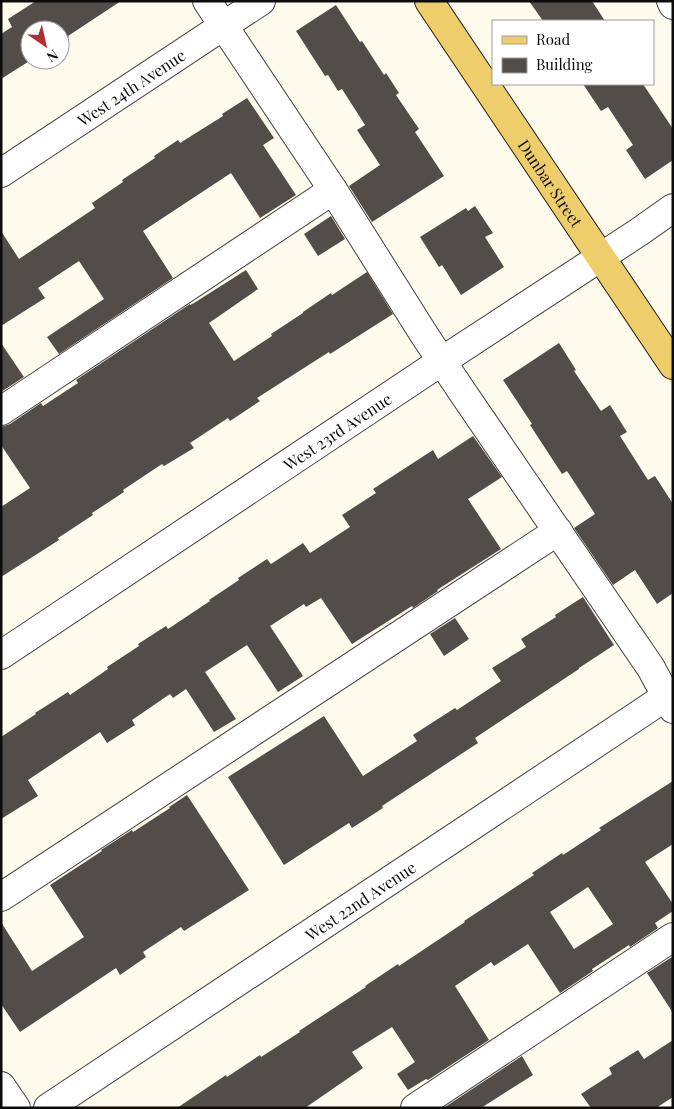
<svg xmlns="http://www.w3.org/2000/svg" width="674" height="1109" font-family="'Playfair Display',serif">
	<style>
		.building { fill: #534d49; fill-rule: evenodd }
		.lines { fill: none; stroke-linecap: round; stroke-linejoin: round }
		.minor-casing { stroke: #3f3f3f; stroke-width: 30 }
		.major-casing { stroke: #1d1d1d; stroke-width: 30 }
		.minor { stroke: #fff; stroke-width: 28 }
		.major { stroke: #eecd6b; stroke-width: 28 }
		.labels { text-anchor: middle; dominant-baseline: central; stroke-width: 5; stroke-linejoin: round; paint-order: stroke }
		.street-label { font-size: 16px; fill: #0c0c0c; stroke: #fff }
	</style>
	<rect width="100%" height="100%" fill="#fefaec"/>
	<!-- building -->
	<g class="building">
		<path d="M36,1H121L68,36L69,37L60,43V30H30V60H31L1,79V34L12,27L8,19Z"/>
		<path d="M529,1H592L605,21H543Z"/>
		<path d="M336,5L360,42L362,41L384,75L386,73L399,93L396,95L419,129L415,132L444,176L372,222L349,186L380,165L357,130L365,125L342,89L338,91L328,75L325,76L296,31Z"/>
		<path d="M583,84H643L673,129V160L645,179L626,150L633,145L608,107L601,111Z"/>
		<path d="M247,98L274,138L263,145L296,195L260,218L231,173L143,231L173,278L59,354L47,337L104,299L79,261L38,288L45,298L1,326V231L19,259L95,208L92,203L123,182L122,180L155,158L154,156L178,140L180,143L223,116L222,114Z"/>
		<path d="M475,206L493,233L485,237L504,267L461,295L442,265L439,267L420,237L466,208L468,211Z"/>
		<path d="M331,216L345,239L318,256L304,234Z"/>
		<path d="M246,270L258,289L209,323L234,361L272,336L271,334L303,313V312L331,293L332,295L367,272L393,314L330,354L329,352L257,398L260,401L230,421L228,418L190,443L194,448L164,466L162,464L123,490L124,492L92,513L93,515L58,538L59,540L1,577V507L30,488L1,445V427L10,424L41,403L43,406L78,383L76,380L190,304V305L194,303Z"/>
		<path d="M1,343L24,377L1,392Z"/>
		<path d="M559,343L576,370L574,371L601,411L610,405L627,432L620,436L648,480L655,476L673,504V593L657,604L635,570L613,585L574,528L595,514L567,471L562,474L530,425L532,424L503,380Z"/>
		<path d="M473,436L502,477L468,499L501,549L437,590L438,591L413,608L412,606L352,644L321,598L306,607L304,604L270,626L303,676L278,692L247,645L205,672L236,719L214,732L186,689L173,698L170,694L132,720L135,725L107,743L100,732L28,780L38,796L1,819V737L36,714L35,713L68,692L70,695L108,669L107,667L139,646L138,644L166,626L168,629L210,601L209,600L239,580L238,578L267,559L271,564L303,543L310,553L350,527L342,515L376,493L373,489L433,450L438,459Z"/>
		<path d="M583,597L614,645L579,668V669L475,738L478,743L382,806L383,808L352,828L349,823L284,865L228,777L324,716L363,776L417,741L413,735L455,708L457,710L501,681L492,668L526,647L521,639L556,617L555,615Z"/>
		<path d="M455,618L469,639L444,656L430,634Z"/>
		<path d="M673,781V844L645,862L673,904V911L655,923L658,928L630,947L629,945L592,969L593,971L560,993L528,944L494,966L491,962L455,986L489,1040L428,1080L426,1079L408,1090L397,1074L415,1062L392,1027L352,1052L363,1068L305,1108H177L226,1075L227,1077L260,1055L261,1057L300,1032L299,1031L366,987L365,986L398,964L399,966L465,922L464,921L534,875L532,873L562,853L563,855L601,830L599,828ZM588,887L613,924L574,949L550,912Z"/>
		<path d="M187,795L249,890L184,931L181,927L143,952L146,957L120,975L116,968L20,1032L1,1004V922L32,971L84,937L50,885L102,851L101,850L132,830L133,832L170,808L169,807Z"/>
		<path d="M672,957L673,958V1013L647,973Z"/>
		<path d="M673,1040V1097L656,1108H591L581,1094L612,1074L609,1068L638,1050L644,1059Z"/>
		<path d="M522,1056L533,1075L481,1108H446L445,1107Z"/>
	</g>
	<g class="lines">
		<defs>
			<g id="minor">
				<path d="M207,1L333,190L425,336L461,390L651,668L673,709"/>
				<path d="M671,1L673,5"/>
				<path id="s1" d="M1,173L261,1"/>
				<path d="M1,411L333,190"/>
				<path id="s2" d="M1,655L442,361L639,232L673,208"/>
				<path d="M1,897L558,531"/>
				<path d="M1,1086L16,1108"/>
				<path id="s3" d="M48,1108L673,692"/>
				<path d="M415,1108L673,937"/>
			</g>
			<g id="major">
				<path id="s4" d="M429,1L673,365"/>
			</g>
		</defs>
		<!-- minor casing -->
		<use href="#minor" class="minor-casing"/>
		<!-- major casing -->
		<use href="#major" class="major-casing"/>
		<!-- minor -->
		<use href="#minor" class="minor"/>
		<!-- major -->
		<use href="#major" class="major"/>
	</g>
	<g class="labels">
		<!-- street labels -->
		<g class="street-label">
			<text stroke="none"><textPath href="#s1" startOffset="156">West 24th Avenue</textPath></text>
			<text stroke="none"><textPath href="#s4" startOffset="219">Dunbar Street</textPath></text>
			<text stroke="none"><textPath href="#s2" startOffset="404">West 23rd Avenue</textPath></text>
			<text stroke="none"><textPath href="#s3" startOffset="375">West 22nd Avenue</textPath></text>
		</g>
	</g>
	<!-- border -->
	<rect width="674" height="1109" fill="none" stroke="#0c0c0c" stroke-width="5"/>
	<!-- legend -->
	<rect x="492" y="20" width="162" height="65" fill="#ffffff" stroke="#9e9e9e"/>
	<rect x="502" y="36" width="25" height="8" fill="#eecd6b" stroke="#9e9e9e"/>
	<text x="536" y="45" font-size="15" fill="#0c0c0c">Road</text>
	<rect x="502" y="58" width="25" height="15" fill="#534d49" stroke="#9e9e9e"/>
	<text x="536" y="70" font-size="15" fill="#0c0c0c">Building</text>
	<!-- north arrow -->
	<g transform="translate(45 45) rotate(146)"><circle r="24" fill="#ffffff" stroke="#9e9e9e"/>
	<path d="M0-4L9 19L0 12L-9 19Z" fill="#b02f36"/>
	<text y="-8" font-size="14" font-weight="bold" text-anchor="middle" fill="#0c0c0c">N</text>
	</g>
</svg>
